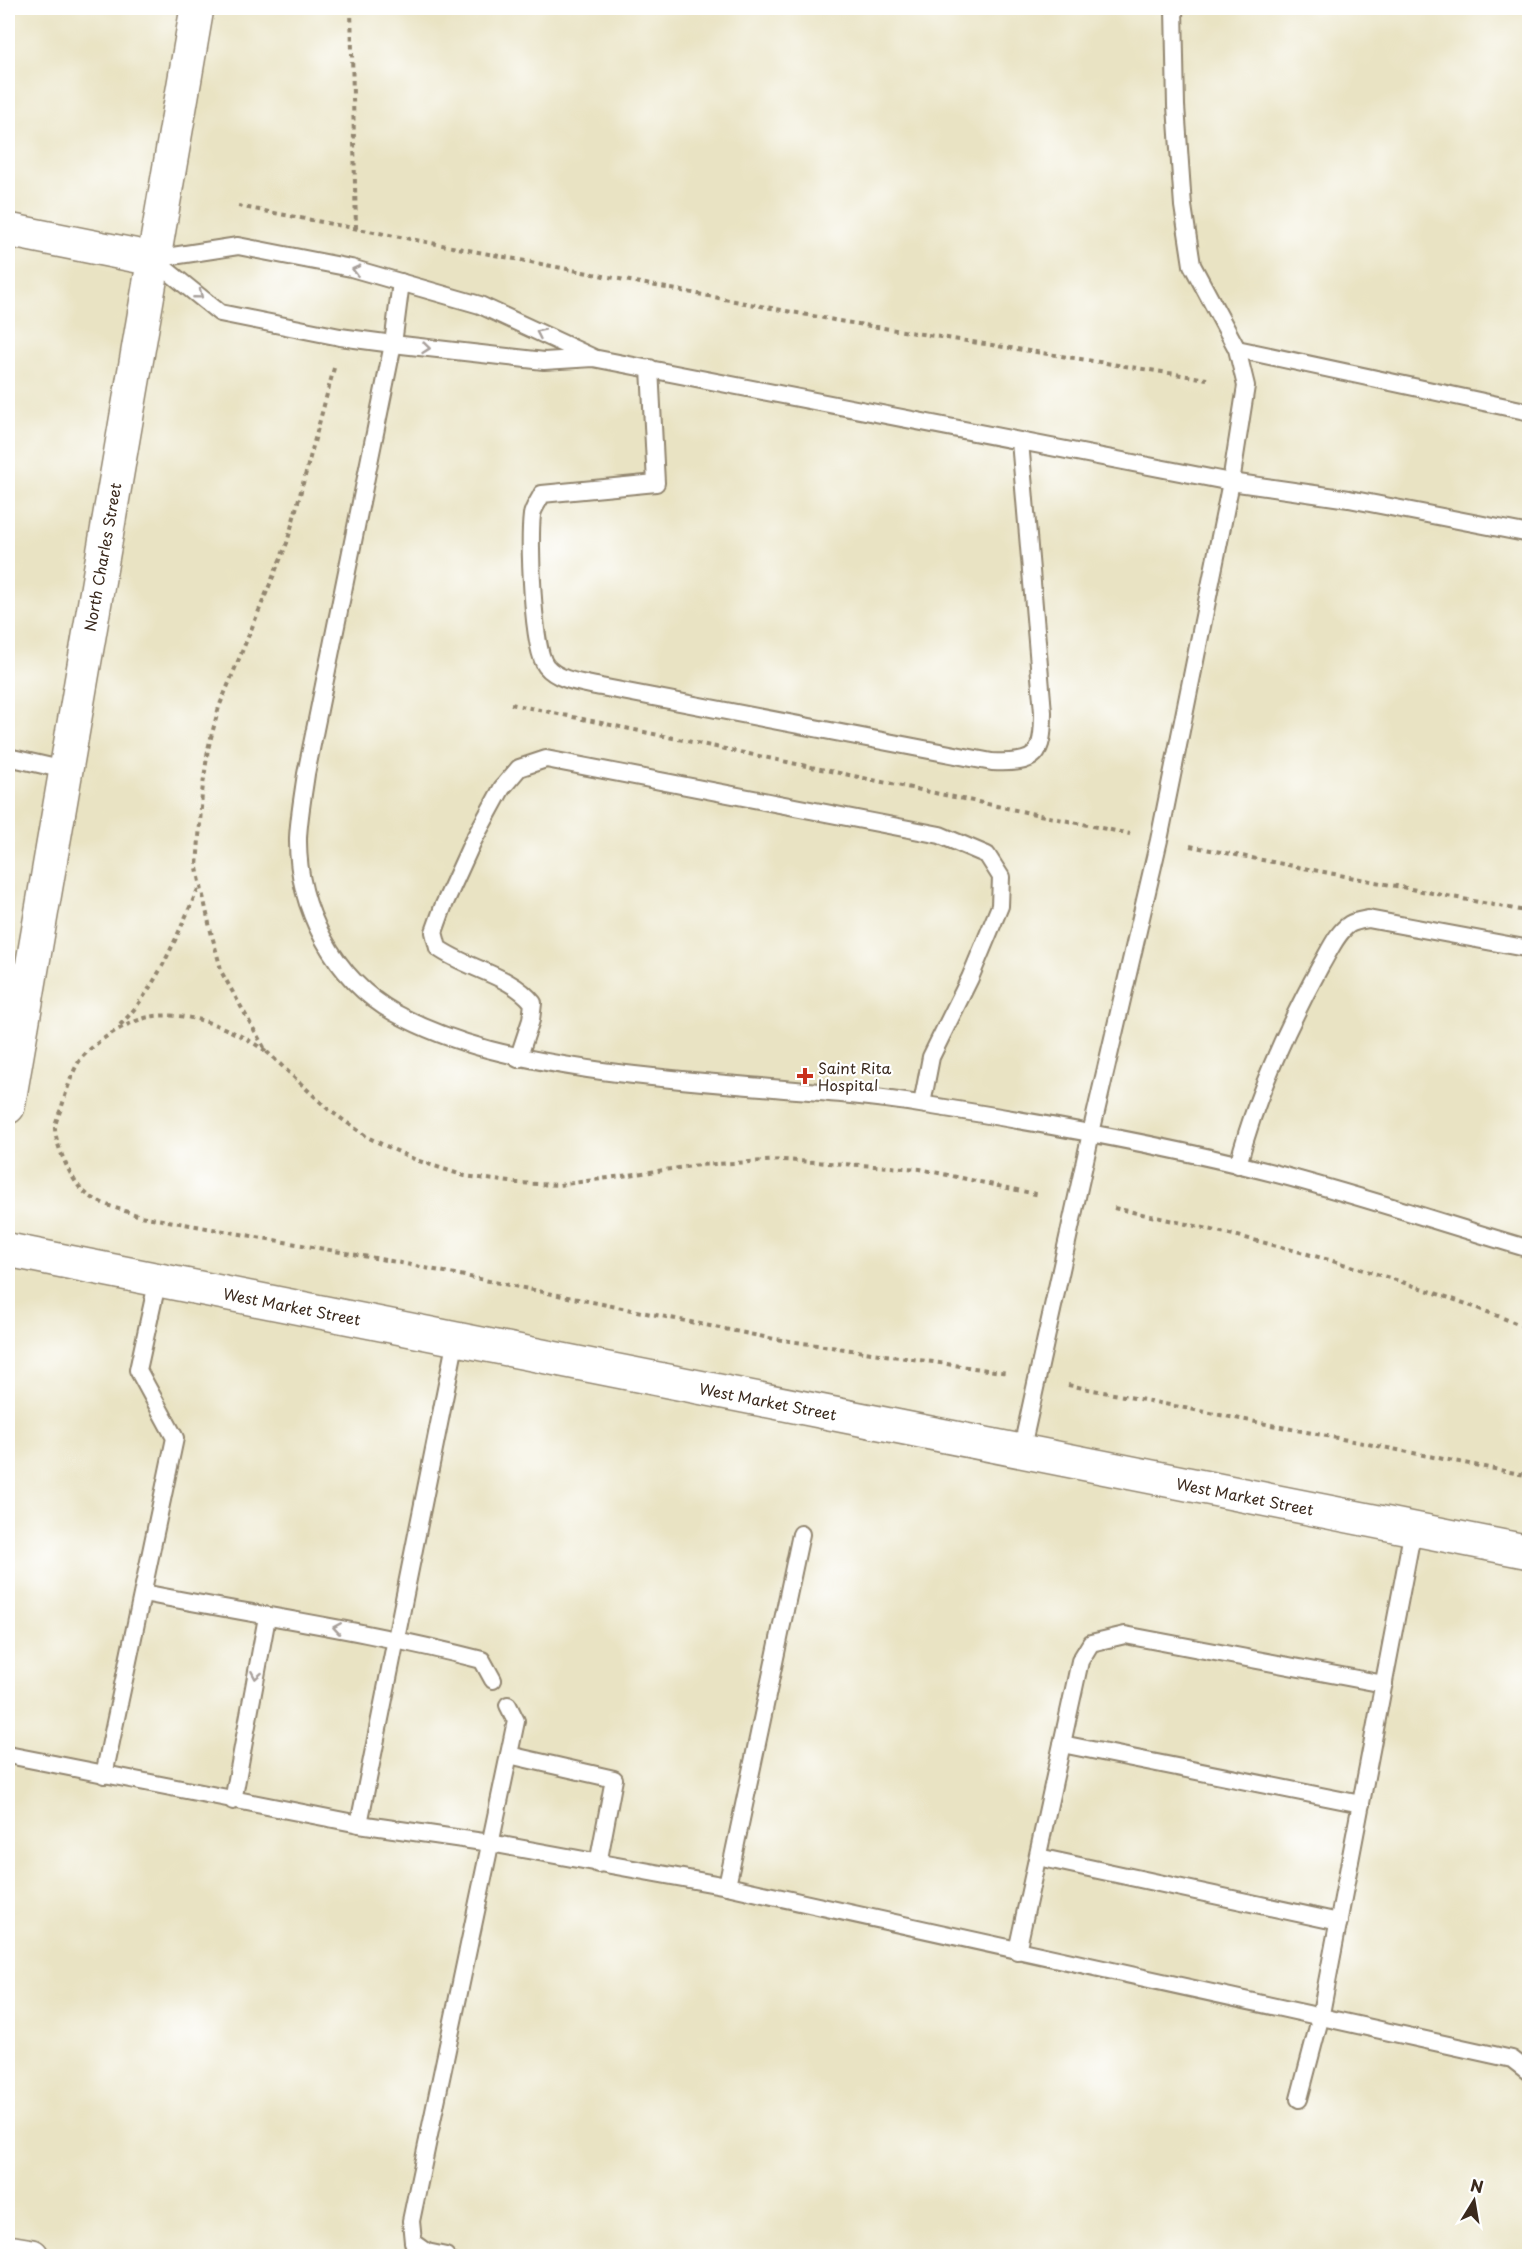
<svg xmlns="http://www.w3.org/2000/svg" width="1537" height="2264" font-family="'Playpen Sans',sans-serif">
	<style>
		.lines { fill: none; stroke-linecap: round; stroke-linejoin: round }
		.service-casing { stroke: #928670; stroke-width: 20 }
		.minor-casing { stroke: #928670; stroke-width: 36 }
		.tertiary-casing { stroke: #928670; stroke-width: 36 }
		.path { stroke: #928670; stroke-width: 4; stroke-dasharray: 4.5 4.5; stroke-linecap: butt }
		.service { stroke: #fff; stroke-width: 16 }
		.minor { stroke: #fff; stroke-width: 33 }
		.tertiary { stroke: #fff; stroke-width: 33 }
		.oneway { stroke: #a79f9a }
		.poi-dot { fill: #c8321e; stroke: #fff; stroke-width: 2 }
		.labels { text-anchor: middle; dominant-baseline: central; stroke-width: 4.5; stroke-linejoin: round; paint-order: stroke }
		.street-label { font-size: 15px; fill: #3b2a1e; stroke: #fff }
		.poi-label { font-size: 15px; fill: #3b2a1e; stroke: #fff; text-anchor: start }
	</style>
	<rect width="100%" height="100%" fill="#fff"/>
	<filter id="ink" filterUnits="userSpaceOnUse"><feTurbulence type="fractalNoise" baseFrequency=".0167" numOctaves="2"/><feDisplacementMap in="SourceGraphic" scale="12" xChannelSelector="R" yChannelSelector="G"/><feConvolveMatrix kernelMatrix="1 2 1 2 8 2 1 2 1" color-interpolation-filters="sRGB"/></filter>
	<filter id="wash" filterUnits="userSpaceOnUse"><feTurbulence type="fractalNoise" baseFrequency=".008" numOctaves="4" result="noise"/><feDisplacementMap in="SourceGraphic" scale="24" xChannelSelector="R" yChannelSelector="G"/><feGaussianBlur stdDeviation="1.35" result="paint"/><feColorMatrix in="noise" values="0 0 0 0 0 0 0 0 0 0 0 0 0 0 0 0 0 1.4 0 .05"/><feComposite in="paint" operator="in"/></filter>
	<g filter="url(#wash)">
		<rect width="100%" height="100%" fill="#e9e3c3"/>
	</g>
	<g filter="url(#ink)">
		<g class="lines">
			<defs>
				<g id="service">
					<path d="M153,259L220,313L340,337L393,344L544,361L593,358L1231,482L1349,499L1530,534"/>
					<path d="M153,259L238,246L351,268L480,305L592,357"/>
					<path d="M401,282L393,344L306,774C303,795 299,817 298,838C297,907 334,979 395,1013C455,1046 522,1059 588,1069C700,1086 814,1087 926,1105C1042,1123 1159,1144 1273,1173C1359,1195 1444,1224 1530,1249"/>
					<path d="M1237,349L1530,412"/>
					<path d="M650,368L656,483L542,494C539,501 533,508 532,515C529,540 532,648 546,666C558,681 584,683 601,687L992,762C1037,764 1043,756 1043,712L1020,441"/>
					<path d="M8,757L65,770"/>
					<path d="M518,1059L531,1020L533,1003C511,975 467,969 438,948L434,932L443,907L473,841L502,788L519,768L546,759L940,835L987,855L1001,877L1000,906L970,978L931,1057L922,1104"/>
					<path d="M1238,1165C1256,1095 1286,1029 1321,965C1329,952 1337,932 1350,924C1355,921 1363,920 1368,919L1530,949"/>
					<path d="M1021,1452L1091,1133L1159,840L1231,482L1246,386L1237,349L1192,265L1183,206L1176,106L1174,8"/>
					<path d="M143,1593C256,1615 370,1631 482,1660L493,1680"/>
					<path d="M1062,1744L1361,1804"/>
					<path d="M8,1755L359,1824L490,1843L727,1886L1512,2059L1530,2073"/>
					<path d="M509,1755L614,1779L598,1864"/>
					<path d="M104,1775L175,1438L138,1370L158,1279"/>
					<path d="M233,1801L267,1617"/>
					<path d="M359,1824L456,1339"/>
					<path d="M1038,1857L1339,1922"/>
					<path d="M727,1886L801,1534"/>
					<path d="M1017,1951L1080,1661L1091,1643L1125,1635L1384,1684"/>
					<path d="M1299,2099L1320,2019L1413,1529"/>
					<path d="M446,2256L427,2252L413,2242L411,2221L516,1721L508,1705"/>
				</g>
				<g id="minor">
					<path d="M8,230L153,259"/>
					<path d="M8,1107L197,8"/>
				</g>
				<g id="tertiary">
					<path d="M8,1250L1530,1552"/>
					<path d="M8,2252L32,2256"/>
				</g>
			</defs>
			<!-- service casing -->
			<use href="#service" class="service-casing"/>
			<!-- minor casing -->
			<use href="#minor" class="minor-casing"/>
			<!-- tertiary casing -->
			<use href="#tertiary" class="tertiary-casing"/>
			<!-- path -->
			<g class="path">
				<path d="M351,8L356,229"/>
				<path d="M238,206L839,321L1207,379"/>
				<path d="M334,368L287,543L219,707L208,749L202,793L197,868L210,928L222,973L266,1051L329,1110L369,1138L416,1160L465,1176L517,1183L559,1185L699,1165L783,1160L920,1169L1040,1195"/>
				<path d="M511,704L1130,834"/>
				<path d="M1190,846L1530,912"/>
				<path d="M120,1025C159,986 177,934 200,885"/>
				<path d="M266,1051C234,1030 195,1012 155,1016C130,1019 92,1042 78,1063C71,1075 66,1093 62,1106C60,1112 55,1122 55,1128C55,1144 71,1179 82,1190C98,1205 121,1209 140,1216L391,1261L769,1338L1008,1373"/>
				<path d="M1114,1208C1255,1238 1396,1273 1530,1329"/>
				<path d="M1068,1385L1530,1476"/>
			</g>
			<!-- service -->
			<use href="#service" class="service"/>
			<!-- minor -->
			<use href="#minor" class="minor"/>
			<!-- tertiary -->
			<use href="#tertiary" class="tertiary"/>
		</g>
		<!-- one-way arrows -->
		<defs><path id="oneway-chevron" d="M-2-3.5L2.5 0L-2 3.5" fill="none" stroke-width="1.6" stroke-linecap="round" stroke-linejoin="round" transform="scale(1.5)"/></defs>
		<g class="oneway">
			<use href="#oneway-chevron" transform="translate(356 270) rotate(-166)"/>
			<use href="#oneway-chevron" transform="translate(199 295) rotate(39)"/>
			<use href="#oneway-chevron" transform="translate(540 333) rotate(-155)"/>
			<use href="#oneway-chevron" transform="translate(426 348) rotate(6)"/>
			<use href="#oneway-chevron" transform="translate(337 1628) rotate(-171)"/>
			<use href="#oneway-chevron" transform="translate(256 1675) rotate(100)"/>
		</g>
	</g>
	<!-- markers -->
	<path class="poi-dot" d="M802 1067h6v6h6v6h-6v6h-6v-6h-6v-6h6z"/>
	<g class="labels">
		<!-- street labels -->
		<g class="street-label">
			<text transform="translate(102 557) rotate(-80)">North Charles Street</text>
			<text transform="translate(292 1306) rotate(11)">West Market Street</text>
			<text transform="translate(768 1401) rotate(11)">West Market Street</text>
			<text transform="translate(1245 1496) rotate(11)">West Market Street</text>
		</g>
		<!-- poi labels -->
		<g class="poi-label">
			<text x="818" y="1067">Saint Rita<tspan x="818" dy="17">Hospital</tspan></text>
		</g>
	</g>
	<!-- margin -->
	<rect width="1537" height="2264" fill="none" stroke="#fff" stroke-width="30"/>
	<!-- north arrow -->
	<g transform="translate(1474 2201) rotate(11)" stroke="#ffffff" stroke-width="4.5" paint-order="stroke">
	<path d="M0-4.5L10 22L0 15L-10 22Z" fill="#3b2a1e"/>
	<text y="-9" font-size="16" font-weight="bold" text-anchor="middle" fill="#3b2a1e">N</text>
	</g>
</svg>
